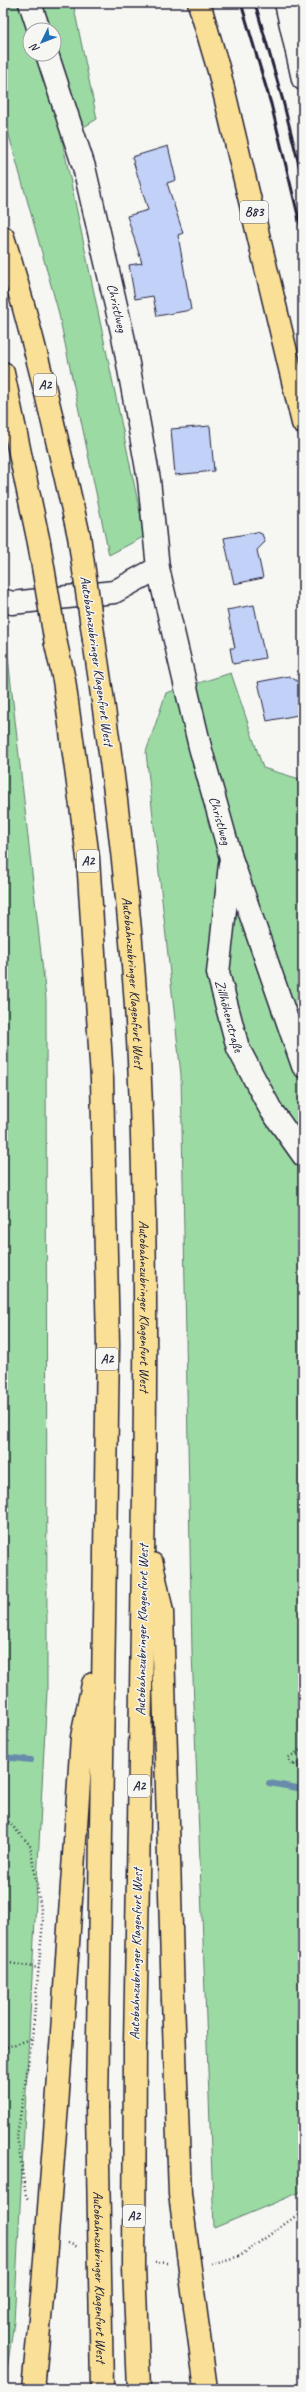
<svg xmlns="http://www.w3.org/2000/svg" width="306" height="2392" font-family="Caveat,sans-serif">
	<style>
		.green { fill: #9cdaa3; stroke: #5f7e6f; fill-rule: evenodd }
		.lines { fill: none; stroke-linecap: round; stroke-linejoin: round }
		.stream { stroke: #688bac; stroke-width: 6 }
		.building { fill: #c2d1f7; stroke: #22223b }
		.minor-casing { stroke: #22223b; stroke-width: 25 }
		.major-casing { stroke: #22223b; stroke-width: 25 }
		.highway-casing { stroke: #22223b; stroke-width: 25 }
		.path { stroke: #22223b; stroke-width: 2.5; stroke-dasharray: 1 3; stroke-linecap: butt }
		.minor { stroke: #f6f6f2; stroke-width: 22 }
		.major { stroke: #fadf96; stroke-width: 22 }
		.highway { stroke: #fadf96; stroke-width: 22 }
		.rail { stroke: #22223b; stroke-width: 3 }
		.highway-bridge-casing { stroke: #22223b; stroke-width: 25; stroke-linecap: butt }
		.highway-bridge { stroke: #fadf96; stroke-width: 22 }
		.labels { text-anchor: middle; dominant-baseline: central; stroke-width: 3; stroke-linejoin: round; paint-order: stroke }
		.shield { fill: #f6f6f2; stroke: #626272; stroke-width: 1 }
		.shield-label { font-size: 13px; font-weight: bold; fill: #22223b }
		.street-label { font-size: 14px; fill: #22223b; stroke: #f6f6f2 }
	</style>
	<rect width="100%" height="100%" fill="#f6f6f2"/>
	<filter id="ink" filterUnits="userSpaceOnUse"><feTurbulence type="fractalNoise" baseFrequency=".025" numOctaves="2"/><feDisplacementMap in="SourceGraphic" scale="8" xChannelSelector="R" yChannelSelector="G"/><feConvolveMatrix kernelMatrix="1 2 1 2 8 2 1 2 1" color-interpolation-filters="sRGB"/></filter>
	<g filter="url(#ink)">
		<!-- green -->
		<g class="green">
			<path d="M3,3H73L97,119L62,140L145,536L109,555L58,310L3,114ZM30,30H54V54H30Z"/>
			<path d="M3,628L7,648L46,999L47,1691L14,2322L4,2389Z"/>
			<path d="M231,673L263,768L303,780V2191L214,2228L192,1652L181,1075L146,752L166,693Z"/>
		</g>
		<g class="lines">
			<!-- stream -->
			<g class="stream">
				<path d="M3,1757L31,1760"/>
				<path d="M269,1783L303,1789"/>
			</g>
		</g>
		<!-- building -->
		<g class="building">
			<path d="M168,146L176,180L167,183L183,233L178,235L191,310L157,316L153,296L135,299L129,265L142,263L127,216L148,210L132,157Z"/>
			<path d="M210,426L214,471L175,475L171,429Z"/>
			<path d="M257,532L262,534L265,542L257,550L263,578L234,584L224,538Z"/>
			<path d="M254,605L265,658L233,664L230,648H235L227,610Z"/>
			<path d="M289,676L300,683L303,714L267,721L258,682Z"/>
		</g>
		<g class="lines">
			<defs>
				<g id="minor">
					<path d="M30,3L39,30"/>
					<path d="M286,3L303,79"/>
					<path id="s1" d="M158,568L200,747L231,858L303,1066"/>
					<path d="M3,600L12,603L114,592L158,568L149,480L123,336L84,167L47,54"/>
					<path id="s2" d="M230,864L218,973L238,1048L271,1110L303,1155"/>
				</g>
				<path id="major" d="M199,3L219,71L303,423"/>
				<g id="highway">
					<path d="M3,237C34,335 56,435 79,536"/>
					<path d="M3,373L39,543"/>
					<path id="s3" d="M94,640C114,773 131,906 138,1040C147,1212 146,1384 143,1556C141,1719 138,1881 135,2044"/>
					<path d="M56,644L64,680L88,858L102,1079L108,1344L97,2107"/>
					<path d="M152,1564L162,1612L173,1999"/>
					<path d="M57,2106L82,1737L93,1684"/>
					<path d="M33,2389L42,2298"/>
				</g>
			</defs>
			<!-- minor casing -->
			<use href="#minor" class="minor-casing"/>
			<!-- major casing -->
			<use href="#major" class="major-casing"/>
			<!-- highway casing -->
			<use href="#highway" class="highway-casing"/>
			<!-- path -->
			<g class="path">
				<path d="M297,1564L303,1566"/>
				<path d="M303,1748L288,1758L291,1764L303,1768"/>
				<path d="M293,1764L303,1763"/>
				<path d="M3,1816L30,1845L43,1921L32,2039L17,2136L26,2196L28,2199"/>
				<path d="M3,1962L39,1968"/>
				<path d="M3,2048L32,2039"/>
				<path d="M68,2243L78,2247"/>
				<path d="M155,2262L168,2263"/>
				<path d="M211,2264L240,2256L303,2211"/>
			</g>
			<!-- minor -->
			<use href="#minor" class="minor"/>
			<!-- major -->
			<use href="#major" class="major"/>
			<!-- highway -->
			<use href="#highway" class="highway"/>
			<!-- rail -->
			<g class="rail">
				<path d="M241,3L271,104L303,236"/>
				<path d="M255,3L283,101L303,181"/>
			</g>
			<defs>
				<g id="highway-bridge">
					<path d="M79,536L94,640"/>
					<path d="M39,543L56,644"/>
					<path d="M173,1999L180,2194L206,2389"/>
					<path d="M135,2044L134,2267L139,2389"/>
					<path id="s4" d="M97,2107L102,2389"/>
					<path d="M42,2298L57,2106"/>
				</g>
			</defs>
			<!-- highway-bridge casing -->
			<use href="#highway-bridge" class="highway-bridge-casing"/>
			<!-- highway-bridge -->
			<use href="#highway-bridge" class="highway-bridge"/>
		</g>
	</g>
	<g class="labels">
		<!-- shield labels -->
		<g class="shield">
			<rect x="240" y="201" width="28" height="22" rx="3"/>
			<rect x="34" y="374" width="22" height="22" rx="3"/>
			<rect x="77" y="850" width="22" height="22" rx="3"/>
			<rect x="96" y="1348" width="22" height="22" rx="3"/>
			<rect x="128" y="1775" width="22" height="22" rx="3"/>
			<rect x="123" y="2205" width="22" height="22" rx="3"/>
		</g>
		<g class="shield-label">
			<text x="254" y="212">B83</text>
			<text x="45" y="385">A2</text>
			<text x="88" y="861">A2</text>
			<text x="107" y="1359">A2</text>
			<text x="139" y="1786">A2</text>
			<text x="134" y="2216">A2</text>
		</g>
		<!-- street labels -->
		<g class="street-label">
			<text transform="translate(117 308) rotate(77)">Christlweg</text>
			<text transform="translate(97 661) rotate(82)">Autobahnzubringer Klagenfurt West</text>
			<text stroke="none"><textPath href="#s1" startOffset="260">Christlweg</textPath></text>
			<text stroke="none"><textPath href="#s3" startOffset="345">Autobahnzubringer Klagenfurt West</textPath></text>
			<text stroke="none"><textPath href="#s2" startOffset="154">Zillhöhenstraße</textPath></text>
			<text stroke="none"><textPath href="#s3" startOffset="669">Autobahnzubringer Klagenfurt West</textPath></text>
			<text transform="translate(142 1630) rotate(-89)">Autobahnzubringer Klagenfurt West</text>
			<text transform="translate(136 1954) rotate(-89)">Autobahnzubringer Klagenfurt West</text>
			<text stroke="none"><textPath href="#s4" startOffset="170">Autobahnzubringer Klagenfurt West</textPath></text>
		</g>
	</g>
	<!-- margin -->
	<rect width="306" height="2392" fill="none" stroke="#f6f6f2" stroke-width="16"/>
	<rect x="8" y="8" width="290" height="2376" fill="none" stroke="#22223b" stroke-width="1.5" filter="url(#ink)"/>
	<!-- north arrow -->
	<g transform="translate(42 42) rotate(227)"><circle r="19" fill="#f6f6f2" stroke="#a1a1a9"/>
	<path d="M0-3L7 15L0 10L-7 15Z" fill="#1f6fb2"/>
	<text y="-6" font-size="11" font-weight="bold" text-anchor="middle" fill="#22223b">N</text>
	</g>
</svg>
